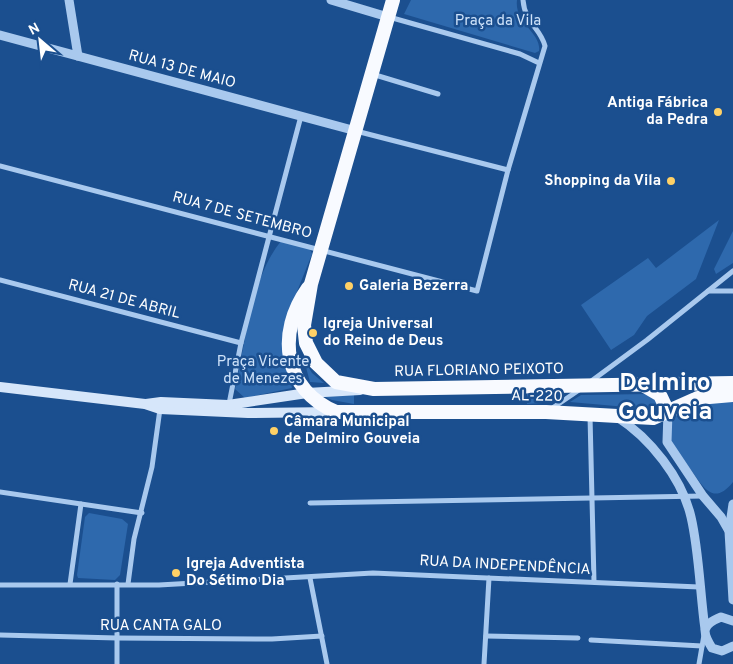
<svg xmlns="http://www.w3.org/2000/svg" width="733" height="664" font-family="Overpass,sans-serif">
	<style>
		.green { fill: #2e69ad }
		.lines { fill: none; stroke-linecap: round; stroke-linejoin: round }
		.minor { stroke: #a9c9ee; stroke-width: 5 }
		.tertiary { stroke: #a9c9ee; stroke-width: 9 }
		.secondary { stroke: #d6e6fa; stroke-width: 10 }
		.trunk { stroke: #f8faff; stroke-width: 14 }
		.poi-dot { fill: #ffd166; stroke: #1b4f8f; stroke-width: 2 }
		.labels { text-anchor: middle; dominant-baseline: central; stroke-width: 5; stroke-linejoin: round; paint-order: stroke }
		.park-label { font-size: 15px; fill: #cfe3fa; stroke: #1b4f8f }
		.street-label { font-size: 15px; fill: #fff; stroke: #1b4f8f }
		.poi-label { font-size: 15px; font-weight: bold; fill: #fff; stroke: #1b4f8f; text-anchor: start }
		.town-label { font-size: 25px; font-weight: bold; fill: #fff; stroke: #1b4f8f }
	</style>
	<rect width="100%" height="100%" fill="#1b4f8f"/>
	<!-- green -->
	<g class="green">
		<path d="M411,0H517C514,23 542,33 539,51L535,53L404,14Z"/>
		<path d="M719,220L696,279L647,316L634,335L611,350L581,305L648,258L656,268Z"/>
		<path d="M733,231V263L716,274L714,269Z"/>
		<path d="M281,241L310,249L312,254L294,299L283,351L292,388L245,398L235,389C246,341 250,280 281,241Z"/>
		<path d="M304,360L312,373L324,383L310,382Z"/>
		<path d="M541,393L546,398L542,403L527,404V394Z"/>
		<path d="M650,394L657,401L654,408L649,409L570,402L581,395Z"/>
		<path d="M354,395V404L332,400L323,396Z"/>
		<path d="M733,398V482C713,507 703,486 691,470C686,463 678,456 674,449C667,436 670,415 683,407C693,402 721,400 733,398Z"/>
		<path d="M89,513L122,519L128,524L120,575L115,580L78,578L77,575L85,517Z"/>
	</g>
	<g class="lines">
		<!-- minor -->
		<g class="minor">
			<path d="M389,17L520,54L539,63"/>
			<path d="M372,74L438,94"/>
			<path d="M356,131L508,170"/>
			<path d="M0,166L477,291L508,170L545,46C540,27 525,24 523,0"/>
			<path d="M0,280L241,343"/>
			<path d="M708,291H733"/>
			<path d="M590,382L647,340L733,271"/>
			<path d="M229,404L241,343L301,116"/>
			<path d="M551,409L579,390"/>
			<path d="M590,416L594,582"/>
			<path d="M0,492L142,513"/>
			<path d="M310,503L703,496"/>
			<path d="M310,578L327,664"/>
			<path d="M70,584L81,504"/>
			<path d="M117,584V664"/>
			<path d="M128,584L134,539L152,467L160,409"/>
			<path d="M0,585H159L373,573L699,587"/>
			<path d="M0,635L117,638L272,639L322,636"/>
			<path d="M486,636L578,638"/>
			<path d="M591,640L702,646"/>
			<path d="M484,664L489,578"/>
			<path d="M699,664L704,635"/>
		</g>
		<!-- tertiary -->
		<g class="tertiary">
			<path d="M69,0L78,56"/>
			<path d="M331,0L388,17"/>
			<path d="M0,35L356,131"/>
			<path d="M668,412L667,442L703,496L721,517L729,531L733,600"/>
			<path d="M617,417C650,438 682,478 691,517C699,551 700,593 705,629"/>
			<path d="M729,531L733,504"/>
			<path d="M733,621L721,617C701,625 702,632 712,648L722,651L733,646"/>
		</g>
		<!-- secondary -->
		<g class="secondary">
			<path d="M0,387L145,404L160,409L248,413L335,412"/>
			<path d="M146,404L161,402L228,405L307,393L360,390"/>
		</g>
		<!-- trunk -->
		<g class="trunk">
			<path d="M393,0L311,284L304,325L306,343L316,363L336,382L374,389L733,383"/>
			<path d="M308,288C276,333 283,389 336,412H546L653,418L698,398L733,395"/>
			<path d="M643,385L660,395L668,412"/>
		</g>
	</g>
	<!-- markers -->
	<g class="poi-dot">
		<circle cx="718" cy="112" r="5"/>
		<circle cx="671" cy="181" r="5"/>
		<circle cx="349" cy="286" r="5"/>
		<circle cx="313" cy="333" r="5"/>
		<circle cx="274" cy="431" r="5"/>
		<circle cx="176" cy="573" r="5"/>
	</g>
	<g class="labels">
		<!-- park labels -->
		<g class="park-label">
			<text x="498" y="21">Praça da Vila</text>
			<text x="263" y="362">Praça Vicente<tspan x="263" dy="17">de Menezes</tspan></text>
		</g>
		<!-- street labels -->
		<g class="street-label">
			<text transform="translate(182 70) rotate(15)">RUA 13 DE MAIO</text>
			<text transform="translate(242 216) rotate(15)">RUA 7 DE SETEMBRO</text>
			<text transform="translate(124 300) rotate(15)">RUA 21 DE ABRIL</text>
			<text transform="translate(479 371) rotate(-1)">RUA FLORIANO PEIXOTO</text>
			<text transform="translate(537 397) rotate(1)">AL-220</text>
			<text transform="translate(505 566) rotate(3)">RUA DA INDEPENDÊNCIA</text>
			<text x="161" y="626">RUA CANTA GALO</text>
		</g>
		<!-- poi labels -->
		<g class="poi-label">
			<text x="708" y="103" text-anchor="end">Antiga Fábrica<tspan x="708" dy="17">da Pedra</tspan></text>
			<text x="661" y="181" text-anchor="end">Shopping da Vila</text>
			<text x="359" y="286">Galeria Bezerra</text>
			<text x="323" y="324">Igreja Universal<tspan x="323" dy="17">do Reino de Deus</tspan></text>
			<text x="284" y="422">Câmara Municipal<tspan x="284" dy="17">de Delmiro Gouveia</tspan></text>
			<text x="186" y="564">Igreja Adventista<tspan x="186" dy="17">Do Sétimo Dia</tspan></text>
		</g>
		<!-- town labels -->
		<g class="town-label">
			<text x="665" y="384">Delmiro<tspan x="665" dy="29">Gouveia</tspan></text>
		</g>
	</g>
	<!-- north arrow -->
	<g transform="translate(40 40) rotate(332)" stroke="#1b4f8f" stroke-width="4" paint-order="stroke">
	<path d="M0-4L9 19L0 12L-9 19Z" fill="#ffffff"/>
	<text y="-8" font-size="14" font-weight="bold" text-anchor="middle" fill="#ffffff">N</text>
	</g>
</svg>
